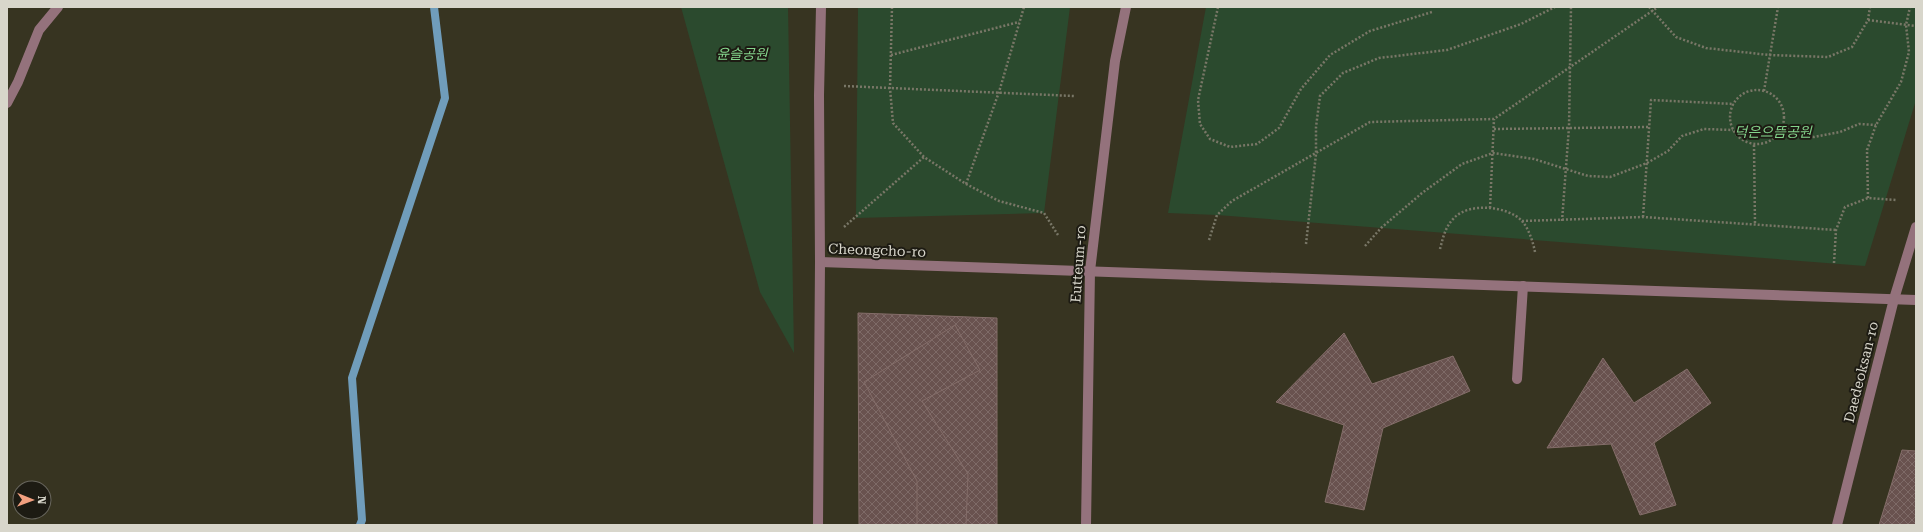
<svg xmlns="http://www.w3.org/2000/svg" width="1923" height="532" font-family="'Roboto Serif','Noto Sans KR',serif">
	<style>
		.green { fill: #2b4a2e }
		.lines { fill: none; stroke-linecap: round; stroke-linejoin: round }
		.stream { stroke: #709dbb; stroke-width: 8 }
		.building { fill: url(#building-cross-hatch); stroke: #846d69 }
		.path { stroke: #797767; stroke-width: 2.5; stroke-dasharray: 2 2; stroke-linecap: butt }
		.minor { stroke: #94727c; stroke-width: 10 }
		.labels { text-anchor: middle; dominant-baseline: central; stroke-width: 4; stroke-linejoin: round; paint-order: stroke }
		.park-label { font-size: 14px; font-style: italic; fill: #84d48c; stroke: #1d1b13 }
		.street-label { font-size: 14px; fill: #d8d6cb; stroke: #1d1b13 }
	</style>
	<defs>
		<pattern id="building-cross-hatch" width="8" height="8" patternUnits="userSpaceOnUse"><rect width="8" height="8" fill="#69524f"/><path d="M0 0l8 8M0 8l8-8" fill="none" stroke="#7e6a67"/></pattern>
	</defs>
	<rect width="100%" height="100%" fill="#373421"/>
	<!-- green -->
	<g class="green">
		<path d="M681,7H788L794,353L760,292Z"/>
		<path d="M858,7H1070L1044,213L856,218Z"/>
		<path d="M1206,7H1916V100L1865,266L1217,215L1168,213Z"/>
	</g>
	<g class="lines">
		<!-- stream -->
		<path class="stream" d="M360,525L362,520L352,378L445,98L434,7"/>
	</g>
	<!-- building -->
	<g class="building">
		<path d="M858,313L997,318V525H859Z"/>
		<path d="M955,325L980,370L922,401L968,474L966,525H917V481L864,382Z"/>
		<path d="M1344,333L1372,384L1453,356L1470,391L1383,428L1364,510L1325,502L1344,425L1276,402Z"/>
		<path d="M1603,358L1634,403L1687,369L1711,403L1654,443L1676,505L1640,515L1611,444L1547,448Z"/>
		<path d="M1902,450L1916,451V525H1879Z"/>
	</g>
	<g class="lines">
		<!-- path -->
		<g class="path">
			<path d="M892,7L890,88L893,123L924,157L966,184L999,201L1044,213L1058,235"/>
			<path d="M1218,7L1198,100L1200,124L1210,139L1230,147L1257,144L1279,128L1301,89L1330,55L1370,31L1432,12"/>
			<path d="M1649,7L1676,37L1706,48L1769,55L1828,57L1852,47L1868,20L1870,7"/>
			<path d="M1868,20L1916,26"/>
			<path d="M891,55L1019,22"/>
			<path d="M844,86L1074,96"/>
			<circle cx="1757" cy="117" r="27"/>
			<path d="M1764,91L1778,7"/>
			<path d="M1783,127L1797,135L1814,137L1840,132L1859,124L1876,125"/>
			<path d="M1494,129L1649,127"/>
			<path d="M1754,145L1755,224"/>
			<path d="M966,184L999,92L1024,7"/>
			<path d="M1868,198L1867,150L1876,125L1901,82L1909,52L1906,25L1910,7"/>
			<path d="M1490,208L1494,119"/>
			<path d="M1643,217L1651,100L1734,104"/>
			<path d="M1522,221L1643,217L1836,230"/>
			<path d="M1562,221L1569,127L1571,7"/>
			<path d="M844,227L924,157"/>
			<path d="M1209,240L1217,215L1232,201L1370,122L1494,119L1658,7"/>
			<path d="M1306,244L1316,154V127L1320,96L1343,73L1379,58L1447,50L1521,24L1555,7"/>
			<path d="M1365,246L1381,228L1422,193L1462,164L1493,153L1534,159L1588,176L1610,177L1647,163L1668,151L1682,136L1704,129L1733,130"/>
			<path d="M1440,249C1443,238 1445,227 1454,218C1469,202 1508,206 1522,221C1529,229 1533,242 1535,252"/>
			<path d="M1834,263L1836,230L1845,207L1868,198L1896,200"/>
		</g>
		<!-- minor -->
		<g class="minor">
			<path d="M7,103L18,82L39,30L58,7"/>
			<path d="M820,262L1916,300"/>
			<path d="M1517,379L1523,286"/>
			<path d="M818,525L820,262L819,95L821,7"/>
			<path d="M1086,525L1090,271L1115,61L1126,7"/>
			<path d="M1837,525L1894,299L1916,227"/>
		</g>
	</g>
	<g class="labels">
		<!-- park labels -->
		<g class="park-label">
			<text x="742" y="54">윤슬공원</text>
			<text x="1773" y="132">덕은으뜸공원</text>
		</g>
		<!-- street labels -->
		<g class="street-label">
			<text transform="translate(877 250) rotate(2)">Cheongcho-ro</text>
			<text transform="translate(1078 264) rotate(-86)">Eutteum-ro</text>
			<text transform="translate(1861 372) rotate(-76)">Daedeoksan-ro</text>
		</g>
	</g>
	<!-- border -->
	<rect width="1923" height="532" fill="none" stroke="#d8d6cb" stroke-width="16"/>
	<!-- north arrow -->
	<g transform="translate(32 500) rotate(91)"><circle r="19" fill="#1d1b13" stroke="#68665d"/>
	<path d="M0-3L7 15L0 10L-7 15Z" fill="#f2a080"/>
	<text y="-6" font-size="11" font-weight="bold" text-anchor="middle" fill="#d8d6cb">N</text>
	</g>
</svg>
